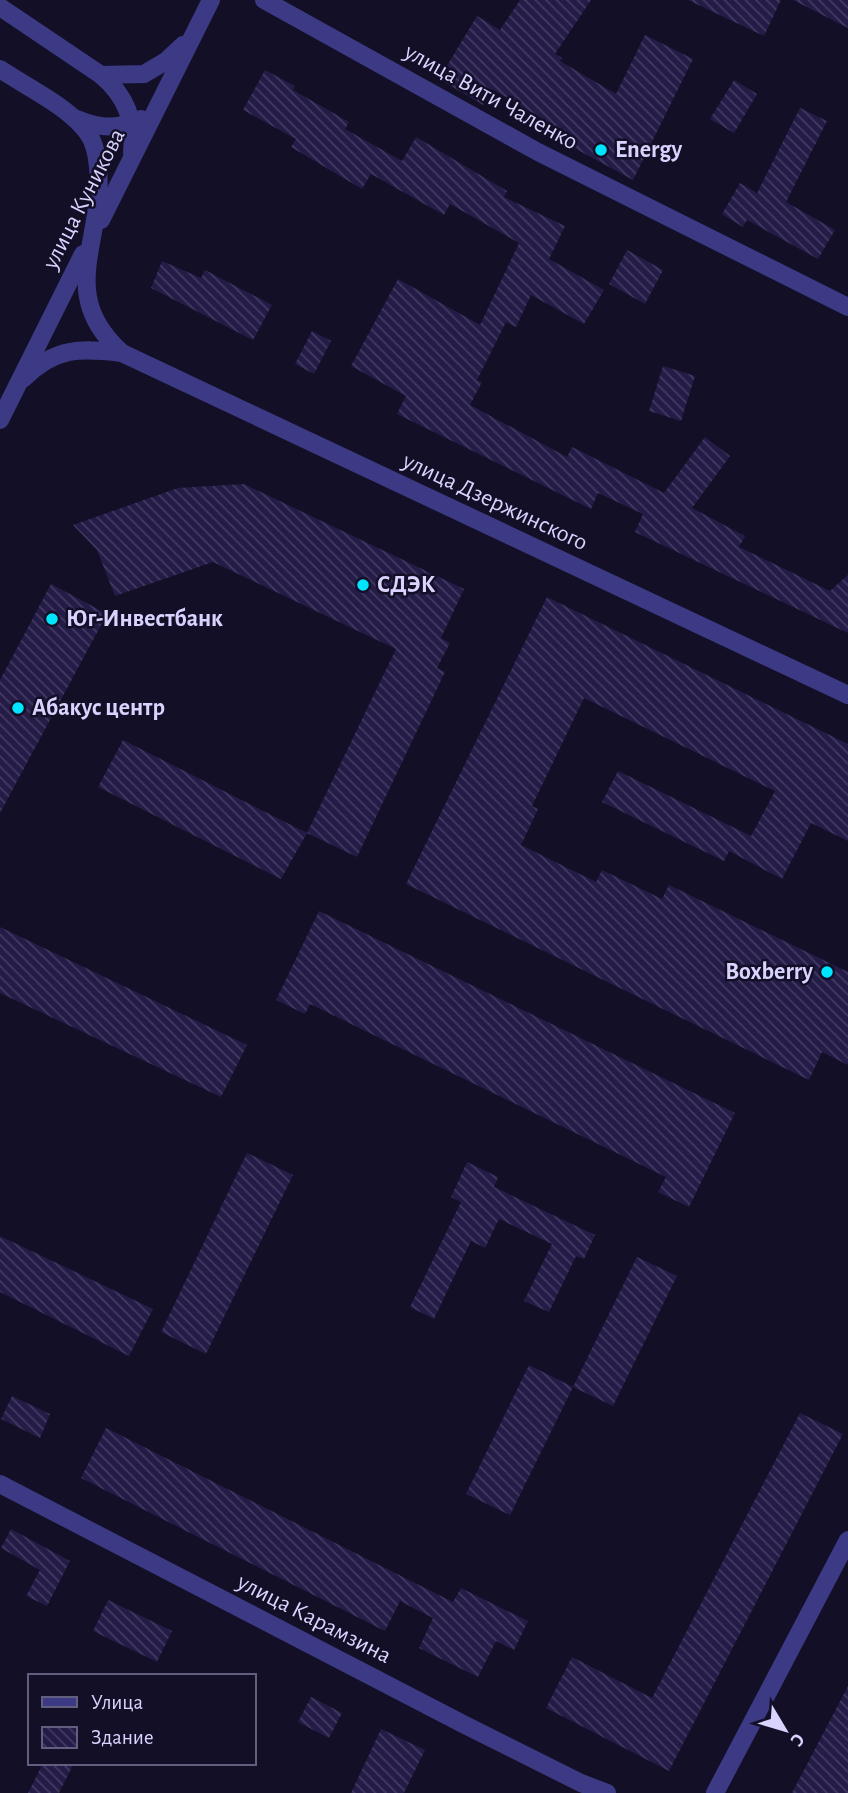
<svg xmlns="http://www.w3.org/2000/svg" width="848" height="1793" font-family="'Alegreya Sans',sans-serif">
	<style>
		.building { fill: url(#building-back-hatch) }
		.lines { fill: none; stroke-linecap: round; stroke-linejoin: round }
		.minor { stroke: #3d3a85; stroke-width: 18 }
		.tertiary { stroke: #3d3a85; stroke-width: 18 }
		.poi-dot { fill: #00e5ff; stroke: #130f26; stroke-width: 2.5 }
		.labels { text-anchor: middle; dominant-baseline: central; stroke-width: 5; stroke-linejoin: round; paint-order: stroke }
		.street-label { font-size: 24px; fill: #d9d4ff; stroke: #130f26 }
		.poi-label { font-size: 24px; font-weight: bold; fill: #d9d4ff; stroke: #130f26; text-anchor: start }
	</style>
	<defs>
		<pattern id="building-back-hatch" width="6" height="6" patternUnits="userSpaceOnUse" patternTransform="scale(1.75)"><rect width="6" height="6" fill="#241b47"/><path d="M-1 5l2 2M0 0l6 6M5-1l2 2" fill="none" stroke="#433b63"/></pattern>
	</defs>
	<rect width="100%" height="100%" fill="#130f26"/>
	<!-- building -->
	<g class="building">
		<path d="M520,0H591L555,54L562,58L560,61L616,94L645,35L693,59L633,180L543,131L548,122L492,89L483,105L439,79L477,16L500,30Z"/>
		<path d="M688,0H781L764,36Z"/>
		<path d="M793,0H848V28Z"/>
		<path d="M265,70L295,86L293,90L349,122L345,129L402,161L416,137L507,191L504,197L565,226L549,259L604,290L584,324L531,295L516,327L506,322L477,380L482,382L470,405L567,457L572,447L664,493L705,437L730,456L692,508L745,536L739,547L830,591L848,575V633L635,532L643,514L598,493L591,509L397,414L406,396L351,366L398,279L480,325L519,243L450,204L444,215L371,174L362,189L291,147L296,139L243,110Z"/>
		<path d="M734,80L757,94L734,133L710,119Z"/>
		<path d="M800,108L827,121L786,202L835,230L818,259L747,220L743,227L722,214L740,183L757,193Z"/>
		<path d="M627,250L663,270L645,304L609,284Z"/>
		<path d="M162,261L201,278L205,270L272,305L253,340L151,288Z"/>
		<path d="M312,331L331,341L314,374L295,364Z"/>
		<path d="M663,366L695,376L681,421L649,411Z"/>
		<path d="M244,484L464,589L441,638L450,643L437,668L445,672L357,857L307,833L396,649L213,562L115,596L97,550L73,525L178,488Z"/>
		<path d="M51,584L107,614L0,813V680Z"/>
		<path d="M547,597L848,744V841L811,823L782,879L729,851L724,861L602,802L618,771L751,836L775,791L584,698L532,806L538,809L521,845L596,882L602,870L662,899L669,885L848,972V1065L822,1052L809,1080L406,884Z"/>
		<path d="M123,740L307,833L281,879L98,787Z"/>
		<path d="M319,911L735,1113L689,1207L658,1192L666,1177L310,1004L305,1014L276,1000Z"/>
		<path d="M0,927L247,1045L221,1097L0,993Z"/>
		<path d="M247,1153L293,1175L206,1354L161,1332Z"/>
		<path d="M467,1162L498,1177L494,1187L595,1235L584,1259L576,1256L549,1312L524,1301L552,1244L499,1219L485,1248L471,1241L434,1319L410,1307L461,1202L451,1197Z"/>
		<path d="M0,1236L153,1309L129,1356L0,1292Z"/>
		<path d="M637,1257L677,1276L613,1406L573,1387Z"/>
		<path d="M529,1365L573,1387L510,1515L466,1494Z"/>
		<path d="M12,1396L50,1414L40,1438L1,1419Z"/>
		<path d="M800,1413L843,1434L669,1771L546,1708L572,1657L652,1698Z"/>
		<path d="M106,1428L453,1602L461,1588L528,1621L514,1650L496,1641L478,1677L419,1648L433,1618L400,1601L385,1631L81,1478Z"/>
		<path d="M11,1529L70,1561L47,1606L26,1596L40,1570L1,1548Z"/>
		<path d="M108,1600L172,1631L157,1662L93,1631Z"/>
		<path d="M848,1686V1793H792Z"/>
		<path d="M311,1697L342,1713L329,1738L298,1722Z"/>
		<path d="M381,1729L425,1750L404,1793H351Z"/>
		<path d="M43,1763H74L59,1793H28Z"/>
	</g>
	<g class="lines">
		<!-- minor -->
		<g class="minor">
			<path d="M264,0L538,152L848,307"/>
			<path d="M0,1484L465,1725L581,1783L607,1793"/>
			<path d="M715,1793L848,1540"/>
		</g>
		<!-- tertiary -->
		<g class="tertiary">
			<path d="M0,7L101,75L144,74L166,61L183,45"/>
			<path d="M0,69C28,88 66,105 87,132C94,141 97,156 98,167C105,241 55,293 122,353L848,695"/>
			<path d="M101,75C125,95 136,120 132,152"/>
			<path d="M77,119C101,129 117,129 141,119"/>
			<path d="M101,220L211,0"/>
			<path d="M24,378C56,347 80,348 122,353"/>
			<path d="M0,420L83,254"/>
		</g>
	</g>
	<!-- markers -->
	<g class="poi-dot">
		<circle cx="601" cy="150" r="7"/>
		<circle cx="363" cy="585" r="7"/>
		<circle cx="52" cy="619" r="7"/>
		<circle cx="18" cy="708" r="7"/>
		<circle cx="827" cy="972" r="7"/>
	</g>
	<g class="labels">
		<!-- street labels -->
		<g class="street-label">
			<text transform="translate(491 97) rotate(29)">улица Вити Чаленко</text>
			<text transform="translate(84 199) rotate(-63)">улица Куникова</text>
			<text transform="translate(495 502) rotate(25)">улица Дзержинского</text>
			<text transform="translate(314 1619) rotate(27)">улица Карамзина</text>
		</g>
		<!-- poi labels -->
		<g class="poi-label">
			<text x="615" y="150">Energy</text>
			<text x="377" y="585">СДЭК</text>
			<text x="66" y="619">Юг-Инвестбанк</text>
			<text x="32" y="708">Абакус центр</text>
			<text x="813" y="972" text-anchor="end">Boxberry</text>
		</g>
	</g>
	<!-- legend -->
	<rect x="28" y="1674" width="228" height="91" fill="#130f26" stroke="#625e7d" stroke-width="2"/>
	<rect x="42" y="1697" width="35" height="10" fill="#3d3a85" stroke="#625e7d" stroke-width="2"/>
	<text x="91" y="1709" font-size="21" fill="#d9d4ff">Улица</text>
	<rect x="42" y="1727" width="35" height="21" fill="url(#building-back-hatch)" stroke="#625e7d" stroke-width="2"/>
	<text x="91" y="1744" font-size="21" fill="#d9d4ff">Здание</text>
	<!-- north arrow -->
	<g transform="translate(785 1730) rotate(128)" stroke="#130f26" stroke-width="5" paint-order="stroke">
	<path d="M0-5L12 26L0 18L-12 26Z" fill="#d9d4ff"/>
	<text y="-10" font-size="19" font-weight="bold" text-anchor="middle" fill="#d9d4ff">С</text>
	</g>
</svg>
